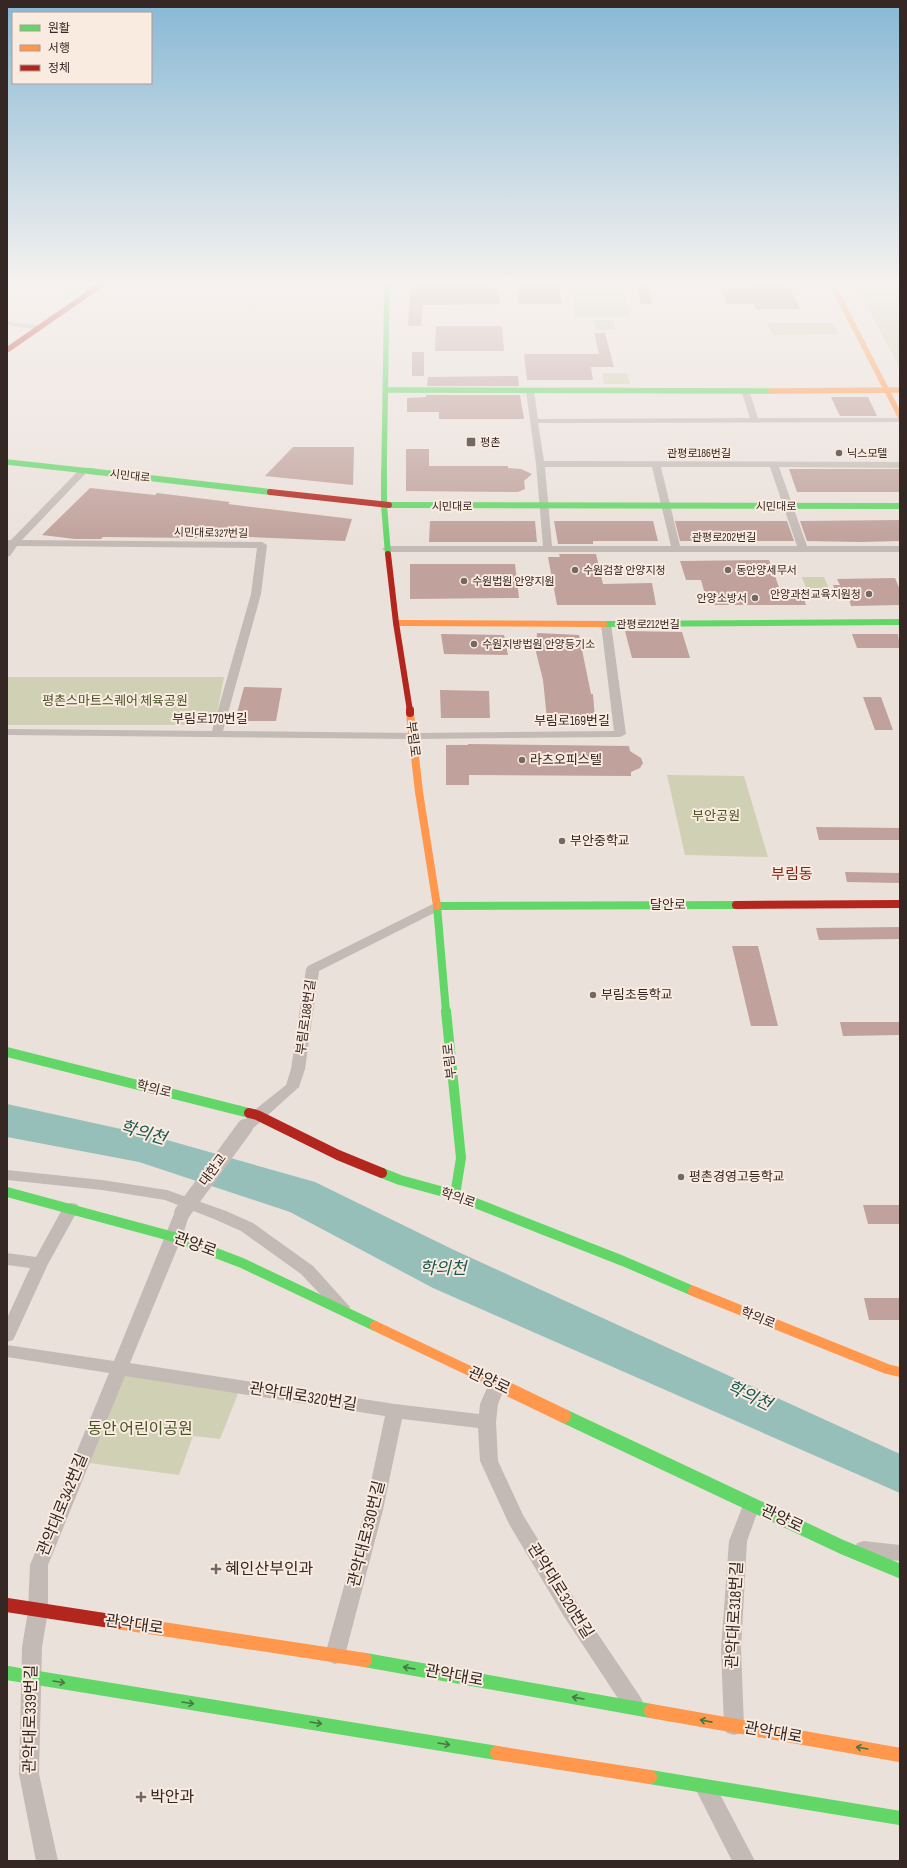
<svg xmlns="http://www.w3.org/2000/svg" width="907" height="1868" font-family="'Sofia Sans Condensed','Noto Sans KR',sans-serif">
	<style>
		.green { fill: #d0d0b4 }
		.water { fill: #96bfb9 }
		.building { fill: #c0a19b }
		.lines { fill: none; stroke-linecap: round; stroke-linejoin: round }
		.street { fill: #c4bab5; fill-rule: evenodd }
		.fast-far4 { stroke: #63d668; stroke-width: 5.5 }
		.fast-far3 { stroke: #63d668; stroke-width: 6 }
		.fast-far2 { stroke: #63d668; stroke-width: 8 }
		.fast-far1 { stroke: #63d668; stroke-width: 10 }
		.fast { stroke: #63d668; stroke-width: 14 }
		.slow-far4 { stroke: #ff974d; stroke-width: 5.5 }
		.slow-far3 { stroke: #ff974d; stroke-width: 6 }
		.slow-far2 { stroke: #ff974d; stroke-width: 8 }
		.slow-far1 { stroke: #ff974d; stroke-width: 10 }
		.slow { stroke: #ff974d; stroke-width: 14 }
		.jam-far4 { stroke: #b3261e; stroke-width: 5.5 }
		.jam-far3 { stroke: #b3261e; stroke-width: 6 }
		.jam-far2 { stroke: #b3261e; stroke-width: 8 }
		.jam-far1 { stroke: #b3261e; stroke-width: 10 }
		.jam { stroke: #b3261e; stroke-width: 14 }
		.street-bridge { stroke: #c4bab5; stroke-width: 16 }
		.oneway { stroke: #497643 }
		.poi-dot { fill: #746864; stroke: #faebe0; stroke-width: 1.5 }
		.labels { text-anchor: middle; dominant-baseline: central; stroke-width: 4; stroke-linejoin: round; paint-order: stroke }
		.far-poi-label { font-size: 11px; fill: #342724; stroke: #faebe0; text-anchor: start }
		.far-street-label { font-size: 11px; fill: #342724; stroke: #faebe0 }
		.park-label { font-size: 13px; fill: #495426; stroke: #faebe0 }
		.street-label { font-size: 13px; fill: #342724; stroke: #faebe0 }
		.poi-label { font-size: 13px; fill: #342724; stroke: #faebe0; text-anchor: start }
		.quarter-label { font-size: 15px; fill: #892217; stroke: #faebe0 }
		.near-street-label { font-size: 16px; fill: #342724; stroke: #faebe0 }
		.near-park-label { font-size: 16px; fill: #495426; stroke: #faebe0 }
		.near-poi-label { font-size: 16px; fill: #342724; stroke: #faebe0; text-anchor: start }
		.near-water-label { font-size: 17px; font-style: italic; fill: #175853; stroke: #faebe0 }
	</style>
	<rect width="100%" height="100%" fill="#ebe1db"/>
	<!-- green -->
	<g class="green">
		<path d="M854,282H900V368Z"/>
		<path d="M572,284H623L630,317H575Z"/>
		<path d="M593,320H614L615,330H595Z"/>
		<path d="M767,323H833L839,334L773,335Z"/>
		<path d="M602,373H627L630,384H604Z"/>
		<path d="M802,577H824L833,598L810,599Z"/>
		<path d="M7,677H224L216,719L204,725H7Z"/>
		<path d="M667,775L744,776L768,857L685,855Z"/>
		<path d="M126,1372L239,1391L220,1439L193,1436L179,1475L89,1463Z"/>
	</g>
	<!-- water -->
	<path class="water" d="M7,1104L153,1136L315,1182L454,1250L900,1454V1493L433,1288L290,1212L139,1162L7,1137Z"/>
	<!-- building -->
	<g class="building">
		<path d="M427,282H486L487,288H498L500,304L423,305L421,326H408L411,285H426Z"/>
		<path d="M516,282H558L562,304H518Z"/>
		<path d="M635,282H646L652,304H641Z"/>
		<path d="M746,283H788L800,309H756L754,304H727L721,289L748,288Z"/>
		<path d="M436,326H502L504,351H435Z"/>
		<path d="M594,333H605L614,367H591L593,380H527L524,354H599Z"/>
		<rect x="412" y="352" width="12" height="24"/>
		<path d="M518,376L519,386H427L428,377Z"/>
		<path d="M426,395H520L524,419H439V412H407V398L426,397Z"/>
		<path d="M831,397H868L877,416H840Z"/>
		<path d="M293,447H354L353,485L265,476Z"/>
		<path d="M406,449H429V466H508V468L521,469L532,474L524,481L525,489L518,492L406,491Z"/>
		<path d="M789,469H900V492H797Z"/>
		<path d="M90,488L155,495L157,493L230,502L228,504L352,519L345,541L199,535L196,538L103,537L101,539H75L42,535Z"/>
		<path d="M900,520V541L860,542L807,541L800,521Z"/>
		<path d="M430,521H535L537,542H429Z"/>
		<path d="M554,521H653L658,541H593V544H558Z"/>
		<path d="M675,521H787L794,541H680Z"/>
		<path d="M559,554H596L603,584L652,583L656,605H557L548,557H560Z"/>
		<path d="M769,560L780,590H801L806,605H708L701,580H686L680,561Z"/>
		<path d="M410,564H515L519,598L410,599Z"/>
		<path d="M895,578L900,590V605L851,606L849,599H839L833,585H840L837,579Z"/>
		<path d="M625,631L682,632L690,658H632Z"/>
		<path d="M537,633L579,635L591,694H593L595,719H547L543,680L536,652Z"/>
		<path d="M441,634L504,635L508,655L444,654Z"/>
		<path d="M852,634H898L900,648H857Z"/>
		<path d="M244,687L282,688L276,721H235Z"/>
		<path d="M440,690L489,691L490,718H441Z"/>
		<path d="M863,697H881L893,730H875Z"/>
		<path d="M468,744L629,746L630,751L641,758L643,763L640,768L631,772V776L469,775V785H446V745H468Z"/>
		<path d="M816,827L900,828V840H819Z"/>
		<path d="M845,872L900,873V883L847,882Z"/>
		<path d="M900,927V939L819,940L816,928Z"/>
		<path d="M732,946H758L778,1026H751Z"/>
		<path d="M840,1022H900V1035L843,1036Z"/>
		<path d="M863,1205H900V1224H868Z"/>
		<path d="M864,1298H900V1320H869Z"/>
	</g>
	<g class="lines">
		<!-- street -->
		<g class="street">
			<path d="M20,282H39L91,289L94,291L91,293L23,284Z"/>
			<path d="M7,321L40,326L44,328L40,330L7,325Z"/>
			<path d="M742,388H748L749,390L758,418H900V422L538,423L544,461L900,462V468L779,467L807,546H900V552H387L382,549L387,546H543L536,464L526,391L527,389H533L534,391L538,419L750,418L741,390ZM545,467H652L671,546H552ZM661,467H770L797,546H680Z"/>
			<path d="M83,468L87,471L86,473L22,540L262,542L267,545L261,594L223,731L413,733L614,731L601,624L606,621L611,624L626,734L620,737L413,739L7,735V729L212,731L251,594L257,548L17,546L10,556L7,557V540H11L80,469Z"/>
			<path d="M437,902L442,903L443,906L442,909L319,971L305,1069L299,1087L250,1131L245,1132L240,1131L238,1127L252,1112L286,1085L291,1069L306,969L308,966Z"/>
			<path d="M7,1170L102,1180L167,1190L226,1211L253,1223L313,1266L350,1307L348,1311L342,1313L336,1311L301,1274L241,1231L214,1219L165,1200L102,1190L7,1180Z"/>
			<path d="M71,1203L77,1204L79,1208L48,1264L15,1336L13,1340L7,1342V1318L30,1268L7,1265V1253L36,1257L65,1204Z"/>
			<path d="M182,1207L188,1209L190,1213L182,1237L130,1363L395,1404L479,1414L480,1404L491,1379L497,1377L503,1379L506,1384L498,1404L496,1422L498,1461L523,1515L577,1603L641,1698L644,1705L641,1712L634,1714L627,1712L563,1615L509,1524L480,1461L478,1428L402,1419L383,1510L345,1655L342,1661L335,1664L328,1661L325,1655L365,1510L385,1416L125,1376L48,1565V1611L42,1647L39,1774L58,1861H36L19,1774L22,1647L28,1611L30,1565L109,1373L7,1357V1345L114,1361L176,1209Z"/>
			<path d="M751,1497L757,1500L760,1505L747,1541L741,1649L744,1726L741,1733L734,1735L727,1733L724,1726L721,1649L729,1541L745,1500Z"/>
			<path d="M864,1541L900,1545V1561L864,1557L857,1555L855,1549L857,1543Z"/>
			<path d="M707,1780L714,1783L755,1861H732L696,1790L700,1783Z"/>
		</g>
		<!-- fast-far4 -->
		<g class="fast-far4">
			<path d="M386,390L771,391"/>
			<path d="M7,462L98,472"/>
			<path d="M384,472L387,282"/>
		</g>
		<!-- fast-far3 -->
		<g class="fast-far3">
			<path d="M89,471L270,492"/>
			<path d="M384,471V505L388,554"/>
			<path d="M389,505L900,506"/>
			<path d="M604,624L900,622"/>
		</g>
		<!-- fast-far2 -->
		<g class="fast-far2">
			<path d="M437,906L446,1012"/>
			<path d="M437,906L736,905"/>
		</g>
		<!-- fast-far1 -->
		<g class="fast-far1">
			<path d="M446,1011L461,1158L455,1195"/>
			<path d="M7,1052L249,1113"/>
			<path d="M382,1173L400,1180L455,1195L623,1261L693,1291"/>
			<path d="M7,1192L174,1237L242,1263L375,1326"/>
		</g>
		<!-- fast -->
		<g class="fast">
			<path d="M564,1416L842,1547L900,1571"/>
			<path d="M365,1660L651,1711"/>
			<path d="M7,1673L497,1753"/>
			<path d="M650,1777L900,1818"/>
		</g>
		<!-- slow-far4 -->
		<g class="slow-far4">
			<path d="M831,282L900,416"/>
			<path d="M771,391L900,390"/>
		</g>
		<!-- slow-far3 -->
		<path class="slow-far3" d="M396,623L604,624"/>
		<!-- slow-far2 -->
		<path class="slow-far2" d="M410,713L419,792L437,906"/>
		<!-- slow-far1 -->
		<g class="slow-far1">
			<path d="M693,1291L887,1369L900,1372"/>
			<path d="M375,1326L512,1391"/>
		</g>
		<!-- slow -->
		<g class="slow">
			<path d="M510,1390L564,1416"/>
			<path d="M117,1622L365,1660"/>
			<path d="M651,1711L900,1755"/>
			<path d="M497,1753L650,1777"/>
		</g>
		<!-- jam-far4 -->
		<path class="jam-far4" d="M7,350L105,282"/>
		<!-- jam-far3 -->
		<g class="jam-far3">
			<path d="M270,492L389,505"/>
			<path d="M388,554L396,623L410,711"/>
		</g>
		<!-- jam-far2 -->
		<g class="jam-far2">
			<path d="M410,710V713"/>
			<path d="M736,905L900,904"/>
		</g>
		<!-- jam-far1 -->
		<path class="jam-far1" d="M249,1113L257,1115L338,1155L382,1173"/>
		<!-- jam -->
		<path class="jam" d="M7,1605L117,1622"/>
		<!-- street-bridge -->
		<path class="street-bridge" d="M182,1213L245,1127"/>
	</g>
	<!-- one-way arrows -->
	<defs><path id="oneway-shaft" d="M-6 0H5M1.5-3L5.5 0L1.5 3" fill="none" stroke-width="1.6" stroke-linecap="round" stroke-linejoin="round"/></defs>
	<g class="oneway">
		<use href="#oneway-shaft" transform="translate(409 1668) rotate(-170)"/>
		<use href="#oneway-shaft" transform="translate(59 1682) rotate(9)"/>
		<use href="#oneway-shaft" transform="translate(578 1698) rotate(-170)"/>
		<use href="#oneway-shaft" transform="translate(188 1703) rotate(9)"/>
		<use href="#oneway-shaft" transform="translate(706 1721) rotate(-169)"/>
		<use href="#oneway-shaft" transform="translate(316 1723) rotate(9)"/>
		<use href="#oneway-shaft" transform="translate(444 1744) rotate(9)"/>
		<use href="#oneway-shaft" transform="translate(862 1748) rotate(-170)"/>
	</g>
	<!-- sky -->
	<linearGradient id="sky" x2="0" y2="1"><stop stop-color="#87b8d5"/><stop offset="0.52" stop-color="#f6f2ef"/><stop offset="1" stop-color="#f6f2ef" stop-opacity="0"/></linearGradient>
	<rect width="907" height="544" fill="url(#sky)"/>
	<!-- markers -->
	<g class="poi-dot">
		<rect x="466" y="437" width="10" height="10" rx="2"/>
		<circle cx="839" cy="453" r="4"/>
		<circle cx="575" cy="570" r="4"/>
		<circle cx="728" cy="570" r="4"/>
		<circle cx="464" cy="581" r="4"/>
		<circle cx="869" cy="594" r="4"/>
		<circle cx="755" cy="598" r="4"/>
		<circle cx="474" cy="644" r="4"/>
		<circle cx="522" cy="760" r="4"/>
		<circle cx="562" cy="841" r="4"/>
		<circle cx="593" cy="995" r="4"/>
		<circle cx="681" cy="1177" r="4"/>
		<path d="M214 1563h4v4h4v4h-4v4h-4v-4h-4v-4h4z"/>
		<path d="M139 1791h4v4h4v4h-4v4h-4v-4h-4v-4h4z"/>
	</g>
	<g class="labels">
		<!-- far-poi labels -->
		<g class="far-poi-label">
			<text x="480" y="442">평촌</text>
			<text x="847" y="453">닉스모텔</text>
			<text x="583" y="570">수원검찰 안양지청</text>
			<text x="736" y="570">동안양세무서</text>
			<text x="472" y="581">수원법원 안양지원</text>
			<text x="861" y="594" text-anchor="end">안양과천교육지원청</text>
			<text x="747" y="598" text-anchor="end">안양소방서</text>
			<text x="482" y="644">수원지방법원 안양등기소</text>
		</g>
		<!-- far-street labels -->
		<g class="far-street-label">
			<text x="699" y="453">관평로186번길</text>
			<text transform="translate(130 476) rotate(6)">시민대로</text>
			<text x="452" y="506">시민대로</text>
			<text x="776" y="506">시민대로</text>
			<text transform="translate(211 533) rotate(1)">시민대로327번길</text>
			<text x="724" y="537">관평로202번길</text>
			<text x="648" y="624">관평로212번길</text>
		</g>
		<!-- park labels -->
		<g class="park-label">
			<text x="115" y="701">평촌스마트스퀘어 체육공원</text>
			<text x="716" y="816">부안공원</text>
		</g>
		<!-- street labels -->
		<g class="street-label">
			<text x="210" y="719">부림로170번길</text>
			<text x="572" y="721">부림로169번길</text>
			<text transform="translate(413 739) rotate(83)">부림로</text>
			<text x="668" y="905">달안로</text>
			<text transform="translate(306 1017) rotate(-82)">부림로188번길</text>
			<text transform="translate(450 1061) rotate(-96)">부림로</text>
			<text transform="translate(154 1089) rotate(14)">학의로</text>
			<text transform="translate(213 1170) rotate(-54)">대한교</text>
			<text transform="translate(458 1198) rotate(19)">학의로</text>
			<text transform="translate(758 1318) rotate(22)">학의로</text>
		</g>
		<!-- poi labels -->
		<g class="poi-label">
			<text x="530" y="760">라츠오피스텔</text>
			<text x="570" y="841">부안중학교</text>
			<text x="601" y="995">부림초등학교</text>
			<text x="689" y="1177">평촌경영고등학교</text>
		</g>
		<!-- quarter labels -->
		<g class="quarter-label">
			<text x="792" y="874">부림동</text>
		</g>
		<!-- near-street labels -->
		<g class="near-street-label">
			<text transform="translate(195 1245) rotate(20)">관양로</text>
			<text transform="translate(489 1381) rotate(25)">관양로</text>
			<text transform="translate(303 1397) rotate(9)">관악대로320번길</text>
			<text transform="translate(63 1505) rotate(-68)">관악대로342번길</text>
			<text transform="translate(782 1519) rotate(25)">관양로</text>
			<text transform="translate(367 1534) rotate(-76)">관악대로330번길</text>
			<text transform="translate(560 1591) rotate(58)">관악대로320번길</text>
			<text transform="translate(735 1615) rotate(-87)">관악대로318번길</text>
			<text transform="translate(134 1625) rotate(8)">관악대로</text>
			<text transform="translate(454 1676) rotate(10)">관악대로</text>
			<text transform="translate(31 1719) rotate(-89)">관악대로339번길</text>
			<text transform="translate(773 1733) rotate(10)">관악대로</text>
		</g>
		<!-- near-park labels -->
		<g class="near-park-label">
			<text x="140" y="1429">동안 어린이공원</text>
		</g>
		<!-- near-poi labels -->
		<g class="near-poi-label">
			<text x="225" y="1569">혜인산부인과</text>
			<text x="150" y="1797">박안과</text>
		</g>
		<!-- near-water labels -->
		<g class="near-water-label">
			<text transform="translate(143 1133) rotate(16)">학의천</text>
			<text x="443" y="1269">학의천</text>
			<text transform="translate(749 1396) rotate(25)">학의천</text>
		</g>
	</g>
	<!-- border -->
	<rect width="907" height="1868" fill="none" stroke="#342724" stroke-width="16"/>
	<!-- legend -->
	<rect x="12" y="12" width="140" height="72" fill="#faebe0" stroke="#ab9d95"/>
	<rect x="20" y="25" width="20" height="6" fill="#63d668" stroke="#ab9d95"/>
	<text x="48" y="32" font-size="12" fill="#342724">원활</text>
	<rect x="20" y="45" width="20" height="6" fill="#ff974d" stroke="#ab9d95"/>
	<text x="48" y="52" font-size="12" fill="#342724">서행</text>
	<rect x="20" y="65" width="20" height="6" fill="#b3261e" stroke="#ab9d95"/>
	<text x="48" y="72" font-size="12" fill="#342724">정체</text>
</svg>
